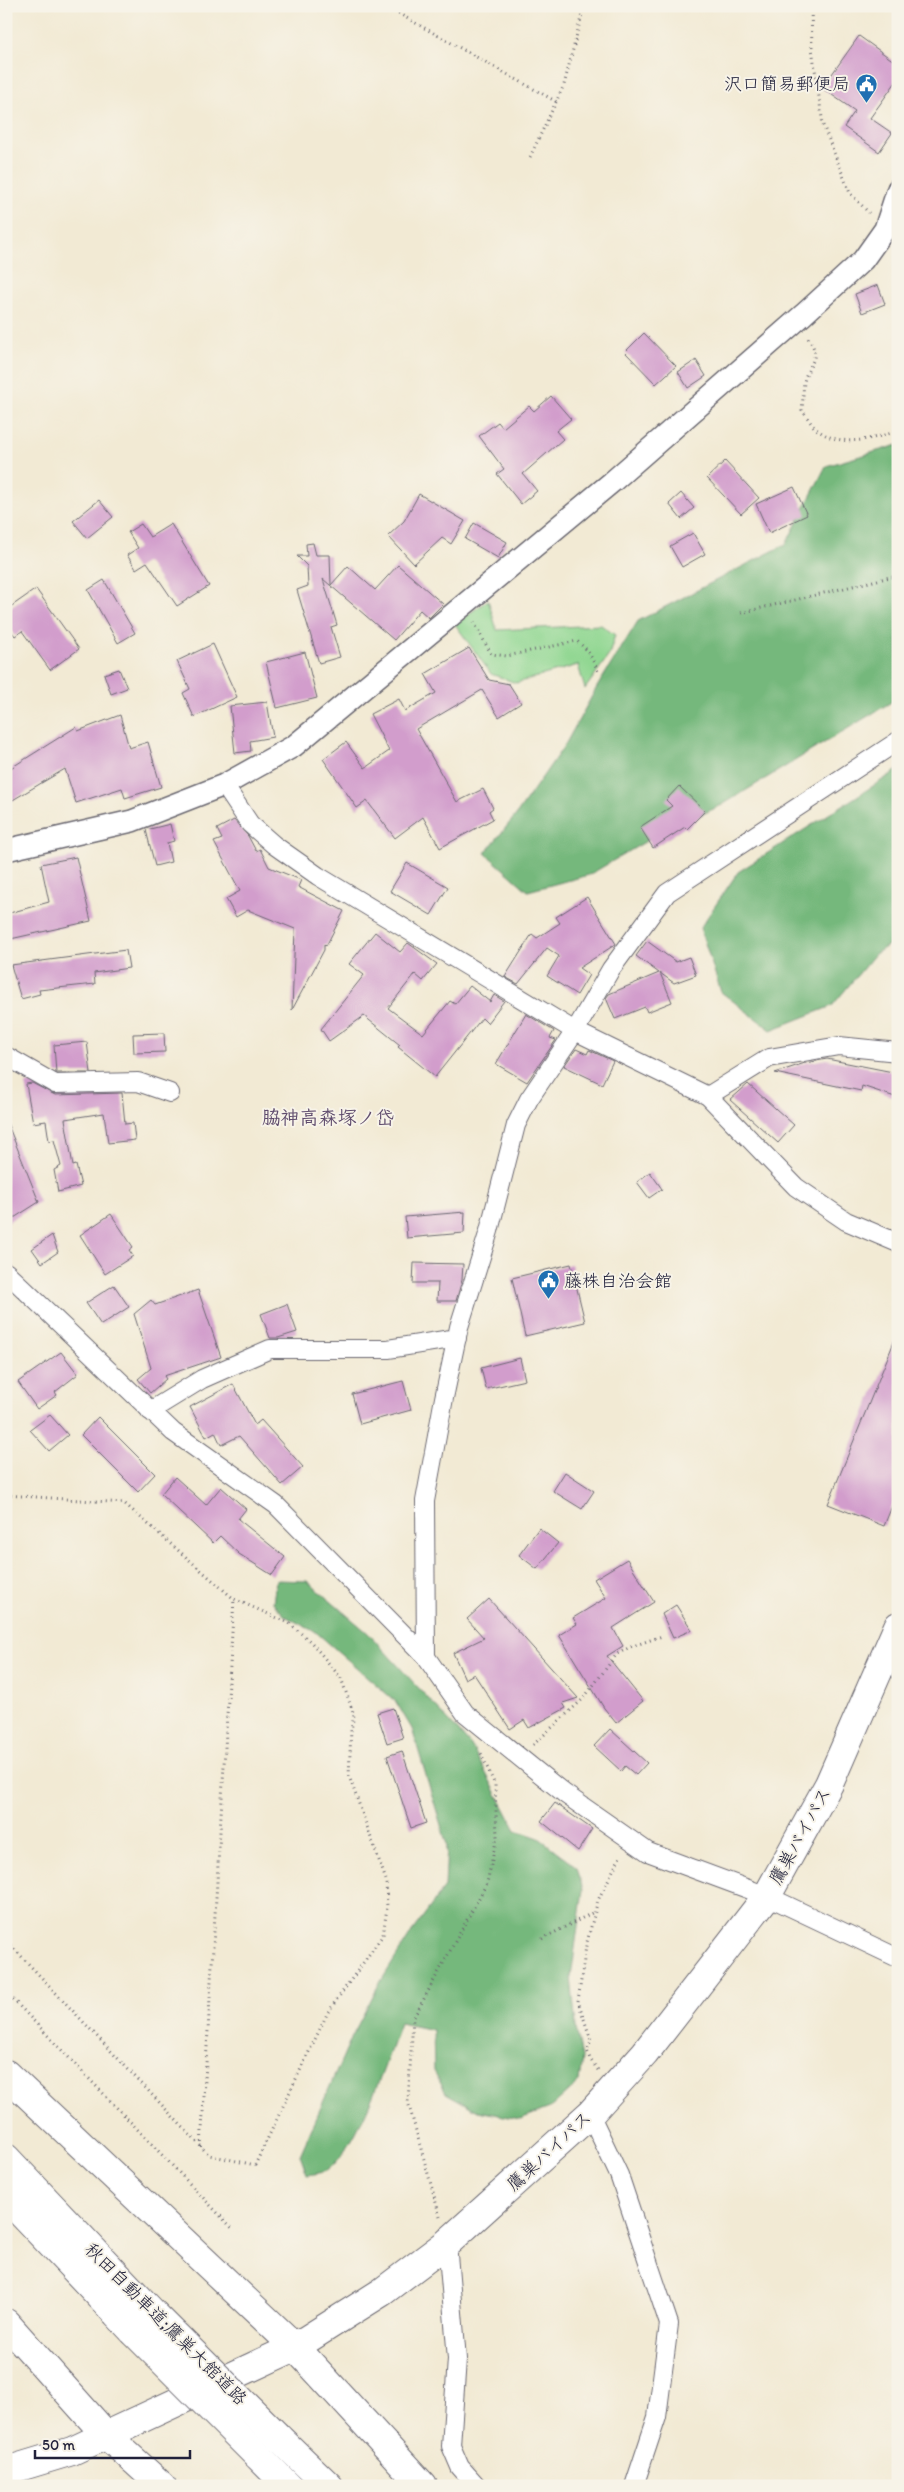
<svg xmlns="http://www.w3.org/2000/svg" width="904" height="2492" font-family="Itim,'Klee One',sans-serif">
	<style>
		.green { fill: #91d792; stroke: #5a7c66 }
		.forest { fill: #74b87c; stroke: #4b6d5c }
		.building { fill: #d29dcc }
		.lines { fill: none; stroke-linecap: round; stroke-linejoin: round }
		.minor-casing { stroke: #6b6871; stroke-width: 20 }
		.tertiary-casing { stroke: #6b6871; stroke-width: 24 }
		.trunk-casing { stroke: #6b6871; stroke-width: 30 }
		.motorway-casing { stroke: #6b6871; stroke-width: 30 }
		.path { stroke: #6b6871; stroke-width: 3; stroke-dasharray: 1 4; stroke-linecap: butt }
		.minor { stroke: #fff; stroke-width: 18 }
		.tertiary { stroke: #fff; stroke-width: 21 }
		.trunk { stroke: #fff; stroke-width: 28 }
		.motorway { stroke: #fff; stroke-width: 28 }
		.motorway-bridge-casing { stroke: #6b6871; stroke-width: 30; stroke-linecap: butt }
		.motorway-bridge { stroke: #fff; stroke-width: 28 }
		.labels { text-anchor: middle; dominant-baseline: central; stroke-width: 4; stroke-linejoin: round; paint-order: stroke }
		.poi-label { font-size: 18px; fill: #22223b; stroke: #f7f3e8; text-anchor: end }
		.street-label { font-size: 18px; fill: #22223b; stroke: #f7f3e8 }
		.neighbourhood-label { font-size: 19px; font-weight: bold; fill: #604d6e; stroke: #f7f3e8 }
	</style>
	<rect width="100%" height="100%" fill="#f7f3e8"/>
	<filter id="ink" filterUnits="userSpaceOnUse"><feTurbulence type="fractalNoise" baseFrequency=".02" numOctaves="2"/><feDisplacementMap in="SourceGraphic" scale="10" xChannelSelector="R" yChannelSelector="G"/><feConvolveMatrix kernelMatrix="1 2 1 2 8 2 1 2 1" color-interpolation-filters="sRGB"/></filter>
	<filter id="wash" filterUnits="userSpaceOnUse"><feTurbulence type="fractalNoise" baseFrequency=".0096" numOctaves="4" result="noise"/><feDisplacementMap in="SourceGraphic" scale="20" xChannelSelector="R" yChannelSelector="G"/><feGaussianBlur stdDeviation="1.12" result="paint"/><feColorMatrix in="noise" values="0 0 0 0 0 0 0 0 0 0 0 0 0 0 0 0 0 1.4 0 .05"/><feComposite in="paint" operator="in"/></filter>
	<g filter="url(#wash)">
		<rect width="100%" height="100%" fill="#f2ead4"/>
		<!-- green -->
		<path class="green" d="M488,600L497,630L601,625L615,635L609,655L585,689L578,665L516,683L491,674L455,624Z"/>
		<!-- forest -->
		<g class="forest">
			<path d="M898,445V698L722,805L655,836L589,875L528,891L485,853L516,815L566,743L597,687L638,621L786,544L826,466Z"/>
			<path d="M898,770V939L875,954L832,1006L771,1030L721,992L700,928L738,872Z"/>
			<path d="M276,1580L307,1581L368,1633L471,1745L516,1830L539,1838L577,1867L583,1890L571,1977L576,2028L582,2057L579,2082L550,2108L520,2119L478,2111L446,2093L434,2071L433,2030L400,2023C387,2060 359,2145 329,2169C325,2173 313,2174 307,2175L300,2155L352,2036L378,1986L413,1930L445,1887L447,1845L412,1729L396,1702L317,1633L285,1616L273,1603Z"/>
		</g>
		<g id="blocks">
			<!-- building -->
			<g class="building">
				<path d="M859,36L898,64V79L870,118L892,133L879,152L844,127L855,111L822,88Z"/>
				<path d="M878,285L885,304L862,313L855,294Z"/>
				<path d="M644,333L676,366L656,384L625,352Z"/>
				<path d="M696,360L706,376L688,388L678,372Z"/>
				<path d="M551,396L571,419L556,431L563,439L523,474L537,491L521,504L497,474L504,469L479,436L498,422L503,428L529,406L534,411Z"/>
				<path d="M725,461L759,498L741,514L707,478Z"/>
				<path d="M794,487L807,515L769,533L756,504Z"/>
				<path d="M681,493L694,508L681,519L669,504Z"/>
				<path d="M419,494L465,521L451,544L442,538L414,564L388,536L404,521Z"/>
				<path d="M99,500L113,517L87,538L73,521Z"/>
				<path d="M474,523L507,542L498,558L465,539Z"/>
				<path d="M141,524L150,537L171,524L209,586L177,606L147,562L136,569L127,555L138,548L128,532Z"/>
				<path d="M693,533L705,554L682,567L670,546Z"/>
				<path d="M313,543L316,555H330L331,585L348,566L375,590L398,565L443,604L429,618L420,610L394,640L323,579L337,625L331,627L340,657L319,663L297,590L308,586L307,566L297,556H307L306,544Z"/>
				<path d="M104,580L135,633L118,643L88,590Z"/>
				<path d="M36,589L79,649L50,670L22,631L15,636L6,624V610Z"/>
				<path d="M213,644L237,697L194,717L183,693L190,689L177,661Z"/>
				<path d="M469,648L489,680L509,684L521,703L499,717L482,690L416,729L457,802L483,789L493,808L489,811L493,819L440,848L423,817L395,838L367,801L357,808L323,759L346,742L365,768L389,751L370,714L399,699L405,711L436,693L425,674Z"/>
				<path d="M305,652L317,698L277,708L266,662Z"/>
				<path d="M119,669L127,688L111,694L104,674Z"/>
				<path d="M267,702L273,737L250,741L251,751L235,753L230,706Z"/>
				<path d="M120,715L129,748L148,742L161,787L125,798L122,788L76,803L65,769L6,804V771L76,727L78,731Z"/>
				<path d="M679,786L705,811L687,829L685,827L653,848L640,827L672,806L666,800Z"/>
				<path d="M234,820L248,836L256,851L260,849L269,867L301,880L298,887L344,911L326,946L324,944V950L292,1010L295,929L248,910L236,917L226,899L240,891L214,842L222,839L217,829Z"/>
				<path d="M170,824L174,841L167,843L171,862L155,866L146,830Z"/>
				<path d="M76,857L91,921L6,940V914L49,902L41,864Z"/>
				<path d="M407,863L448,887L431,915L390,891Z"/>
				<path d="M587,897L616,944L579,968L589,975L577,995L547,976L559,956L547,948L518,984L505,977L532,934L537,938L560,923L556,917Z"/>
				<path d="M375,932L400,952L408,943L437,964L423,981L415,974L388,1008L423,1034L450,1001L455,1004L470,986L490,1002L494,995L504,1001L487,1023L482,1018L435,1077L398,1047L400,1045L364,1016L329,1041L321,1029L364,975L349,964Z"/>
				<path d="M647,941L676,962L689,957L696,975L674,983L660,973L672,1002L647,1012L645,1007L615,1019L606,998L609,994L659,973L636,956Z"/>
				<path d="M126,950L129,968L94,973L95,984L39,990L40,994L21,999L11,965Z"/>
				<path d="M526,1014L554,1031L550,1038L556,1040L527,1082L496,1064Z"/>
				<path d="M164,1033L165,1052L134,1053L133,1034Z"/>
				<path d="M87,1042L91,1073H56L54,1045Z"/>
				<path d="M576,1049L587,1054L589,1050L613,1061L602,1084L564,1066Z"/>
				<path d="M827,1059L898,1073V1098L862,1086L861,1091L775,1073L805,1063Z"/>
				<path d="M32,1083L55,1095L122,1093L125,1124L133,1123L135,1140L108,1143L104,1113L65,1119L73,1166L76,1165L81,1186L58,1192L54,1170L61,1166L54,1140L49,1141L46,1121L33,1123L26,1084Z"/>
				<path d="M748,1084L794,1125L778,1143L730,1100Z"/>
				<path d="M6,1120L39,1202L6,1223Z"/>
				<path d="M650,1172L662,1189L649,1198L637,1182Z"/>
				<path d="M465,1212L464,1233L407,1238L405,1217Z"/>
				<path d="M111,1214L133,1247L129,1250L133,1256L105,1274L80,1235Z"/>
				<path d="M52,1235L58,1252L42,1263L32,1249Z"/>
				<path d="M414,1263L463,1264L462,1280L456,1301H437L438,1283H413Z"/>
				<path d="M571,1264L585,1322L525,1336L512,1278Z"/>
				<path d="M114,1285L129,1307L101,1325L86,1303Z"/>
				<path d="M198,1290L221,1357L164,1376L166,1379L150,1393L138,1379L151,1368L134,1314L151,1300L155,1305Z"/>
				<path d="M287,1304L297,1332L278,1338H270L261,1314Z"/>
				<path d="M898,1332V1491L884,1526L828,1504Z"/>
				<path d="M61,1352L78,1374L55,1392L57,1395L37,1409L18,1382Z"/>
				<path d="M520,1358L525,1380L486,1389L481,1368Z"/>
				<path d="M403,1381L411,1410L360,1424L352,1394Z"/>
				<path d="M233,1384L255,1425L261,1420L303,1467L282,1485L239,1436L221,1445L215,1432L206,1437L190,1407Z"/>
				<path d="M50,1415L68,1435L49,1451L30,1430Z"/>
				<path d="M98,1417L155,1474L138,1492L81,1435Z"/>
				<path d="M565,1472L594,1491L582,1509L553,1491Z"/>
				<path d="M175,1477L206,1505L221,1487L246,1509L238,1519L285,1557L272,1575L239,1554L220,1536L213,1543L161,1494Z"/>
				<path d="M539,1528L558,1543L537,1569L519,1555Z"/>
				<path d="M627,1559L654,1602L613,1628L623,1646L607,1656L643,1701L616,1723L604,1708L559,1635L577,1624L573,1618L606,1598L594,1579Z"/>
				<path d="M489,1599L578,1698L563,1703L566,1708L529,1728L524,1720L510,1729L474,1674L465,1679L453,1653L484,1638L467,1619Z"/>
				<path d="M676,1605L692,1630L673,1638L662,1614Z"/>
				<path d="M393,1708L403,1738L387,1743L377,1713Z"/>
				<path d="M610,1729L647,1763L636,1775L625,1766L621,1771L594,1746Z"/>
				<path d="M402,1751L426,1823L411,1828L387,1756Z"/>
				<path d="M555,1803L592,1829L578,1851L541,1821Z"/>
			</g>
		</g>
	</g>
	<g filter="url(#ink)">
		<use href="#blocks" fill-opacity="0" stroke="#6b6871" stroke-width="1"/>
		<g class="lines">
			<defs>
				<g id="minor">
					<path d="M224,785L250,824L274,845L318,876L575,1031L708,1096L796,1187L846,1221L898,1243"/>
					<path d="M6,1056L55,1084L138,1082L170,1093"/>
					<path d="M708,1096L769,1058L839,1046L898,1052"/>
					<path d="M6,1272L173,1432L276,1505L426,1657L465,1713L565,1794L648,1852L767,1896L898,1958"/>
					<path d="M150,1411L202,1379L270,1349H388L457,1338"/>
					<path d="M426,1657L425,1501L444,1398L459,1327L489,1231L516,1125L529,1099L575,1031L611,969L667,893L898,741"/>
					<path d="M590,2114L619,2175L669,2324L657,2417L634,2486"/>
					<path d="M447,2243L457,2359L451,2446L460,2467L477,2486"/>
				</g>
				<path id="tertiary" d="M6,850L132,821L224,785L294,746L612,482L804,314L863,260L885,229L898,189"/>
				<path id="trunk" d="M6,2471L72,2451L295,2347L382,2292L447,2243L590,2114L645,2053L767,1896L829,1784L898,1626"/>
				<g id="motorway">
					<path d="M6,2074L295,2347L423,2486"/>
					<path d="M6,2158L154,2314"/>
					<path d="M6,2197L133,2331"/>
					<path d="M6,2323L106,2435L162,2486"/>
					<path d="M278,2437L329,2486"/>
					<path d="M257,2455L288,2486"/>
				</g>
			</defs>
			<!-- minor casing -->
			<use href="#minor" class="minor-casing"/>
			<!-- tertiary casing -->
			<use href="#tertiary" class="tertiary-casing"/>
			<!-- trunk casing -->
			<use href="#trunk" class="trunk-casing"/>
			<!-- motorway casing -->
			<use href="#motorway" class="motorway-casing"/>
			<!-- path -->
			<g class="path">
				<path d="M385,6L557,102"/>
				<path d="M811,6L812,48L823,125L850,193L869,213"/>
				<path d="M530,157L564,85L584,6"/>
				<path d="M808,338C823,358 808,363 804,382C803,391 803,401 802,410C807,416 812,427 819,431C843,448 872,439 898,431"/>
				<path d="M741,613L890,577H898"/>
				<path d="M474,622L491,654L507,656L577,641L588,651L598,671"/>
				<path d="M6,1495L124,1503L234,1599L289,1623L311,1642L341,1678L354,1715L351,1730L349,1776L386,1880L387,1908L383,1935L328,2012L255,2165L209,2155L6,1940"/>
				<path d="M533,1745L583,1699L617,1654L630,1647L662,1636"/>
				<path d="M542,1939L594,1912"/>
				<path d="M6,1992L233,2229"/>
				<path d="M598,2070L590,2059L587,2050L591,2040L578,2001L586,1946L598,1900L621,1855"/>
				<path d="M201,2147L234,1599"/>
				<path d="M440,2217L408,2102L413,2019L487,1883L497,1837L495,1785L480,1751"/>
			</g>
			<!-- minor -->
			<use href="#minor" class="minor"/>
			<!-- tertiary -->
			<use href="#tertiary" class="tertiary"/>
			<!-- trunk -->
			<use href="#trunk" class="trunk"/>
			<!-- motorway -->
			<use href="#motorway" class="motorway"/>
			<defs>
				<g id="motorway-bridge">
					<path d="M154,2314L278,2437"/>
					<path d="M133,2331L257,2455"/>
				</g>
			</defs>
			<!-- motorway-bridge casing -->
			<use href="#motorway-bridge" class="motorway-bridge-casing"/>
			<!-- motorway-bridge -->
			<use href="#motorway-bridge" class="motorway-bridge"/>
		</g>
	</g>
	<!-- icons -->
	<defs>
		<symbol id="civic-pin" viewBox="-11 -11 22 30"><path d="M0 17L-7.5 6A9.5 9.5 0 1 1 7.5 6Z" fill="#1f6fb2" stroke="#f7f3e8"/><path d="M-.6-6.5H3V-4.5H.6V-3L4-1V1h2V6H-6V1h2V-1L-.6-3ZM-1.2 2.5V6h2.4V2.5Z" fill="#fff"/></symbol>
	</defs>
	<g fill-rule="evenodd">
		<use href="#civic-pin" x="854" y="72" width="25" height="34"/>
		<use href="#civic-pin" x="536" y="1268" width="25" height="34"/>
	</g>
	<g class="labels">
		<!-- poi labels -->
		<g class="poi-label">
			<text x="850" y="84">沢口簡易郵便局</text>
			<text x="564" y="1281" text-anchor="start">藤株自治会館</text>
		</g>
		<!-- street labels -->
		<g class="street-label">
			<text transform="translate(800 1836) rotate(-61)">鷹巣バイパス</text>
			<text transform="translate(549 2151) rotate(-43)">鷹巣バイパス</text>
			<text transform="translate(166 2324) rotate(45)">秋田自動車道;鷹巣大館道路</text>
		</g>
		<!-- neighbourhood labels -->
		<g class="neighbourhood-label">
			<text x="328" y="1117">脇神高森塚ノ岱</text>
		</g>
	</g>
	<!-- margin -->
	<rect width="904" height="2492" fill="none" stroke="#f7f3e8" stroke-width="25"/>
	<!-- scale -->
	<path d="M35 2450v8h155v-8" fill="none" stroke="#22223b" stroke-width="2.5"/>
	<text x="42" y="2450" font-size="15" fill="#22223b" stroke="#f7f3e8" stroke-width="4" paint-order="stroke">50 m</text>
</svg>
